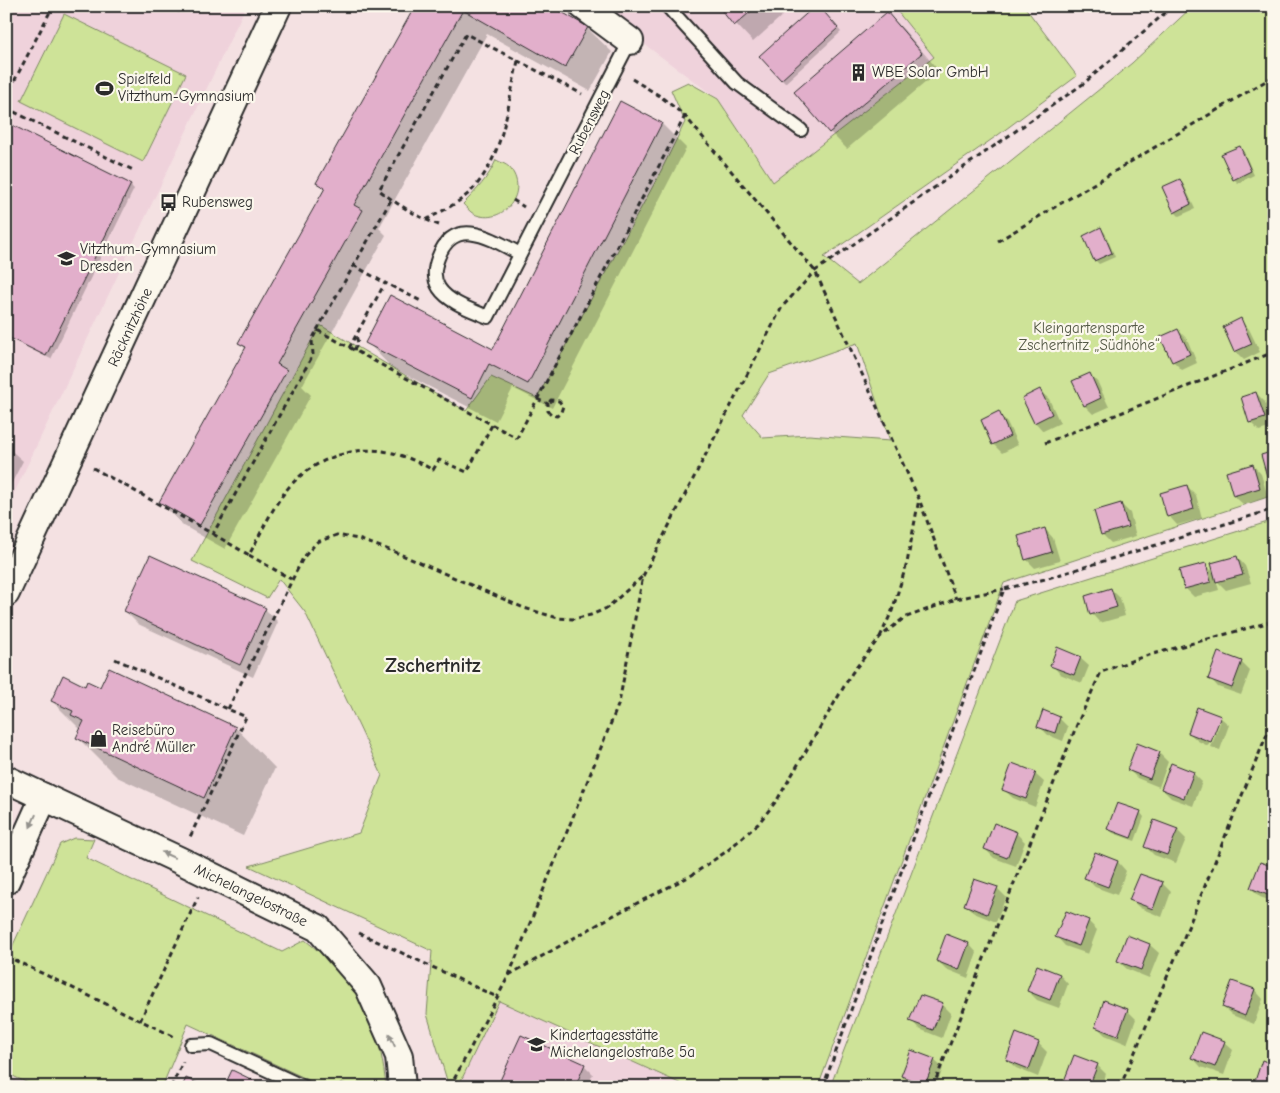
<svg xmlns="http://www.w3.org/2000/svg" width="1280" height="1093" font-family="'Comic Neue',sans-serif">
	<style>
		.built { fill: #efd2db }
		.green { fill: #cee398; stroke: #7c8762; fill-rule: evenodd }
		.shadow { fill: #0003 }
		.building { fill: #e2afcb; stroke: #2b2b2b }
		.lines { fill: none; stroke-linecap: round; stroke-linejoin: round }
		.lane-casing { stroke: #2b2b2b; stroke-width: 16 }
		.street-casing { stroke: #2b2b2b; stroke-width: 30 }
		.path { stroke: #2b2b2b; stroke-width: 3; stroke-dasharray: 5 4; stroke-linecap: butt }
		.lane { stroke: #fbf7ec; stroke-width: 12 }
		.street { stroke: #fbf7ec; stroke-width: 26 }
		.oneway { fill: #93918c }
		.labels { text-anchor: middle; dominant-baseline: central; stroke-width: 4.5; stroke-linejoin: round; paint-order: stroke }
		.poi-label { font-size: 15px; fill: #2b2b2b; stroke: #fbf7ec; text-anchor: start }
		.street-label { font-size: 15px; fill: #2b2b2b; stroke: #fbf7ec }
		.park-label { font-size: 15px; fill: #545946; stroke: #fbf7ec }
		.district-label { font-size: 20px; font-weight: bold; fill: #2b2b2b; stroke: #fbf7ec }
	</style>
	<rect width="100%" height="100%" fill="#f4e1e2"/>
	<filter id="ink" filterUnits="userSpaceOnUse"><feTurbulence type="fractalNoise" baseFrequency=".02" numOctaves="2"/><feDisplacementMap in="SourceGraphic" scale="10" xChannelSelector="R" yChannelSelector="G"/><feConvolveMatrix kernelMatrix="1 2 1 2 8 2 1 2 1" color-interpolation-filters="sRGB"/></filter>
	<g filter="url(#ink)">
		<!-- built -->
		<g class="built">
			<path d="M6,6H246L6,510Z"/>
			<path d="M607,6H893L998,135L823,257L718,99L648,47Z"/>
			<path d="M499,1001L688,1087H458Z"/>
		</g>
		<!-- green -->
		<g class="green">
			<path d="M893,6H1024L1077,76L998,135L824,257L858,284L1132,63L1193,6H1274V495L1004,583L818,1087H688L499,1001L458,1087H449L427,1014L432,951L249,866L359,833L382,775L305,612L279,579L267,598L192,561L320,325L466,411L491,377L537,398L658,177L685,122L671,90L688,82L718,99L773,182L934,57ZM857,343L890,441L809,435L763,438L743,415L769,374Z"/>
			<path d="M64,14L186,74L143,162L21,101Z"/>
			<path d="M496,160C500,162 506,164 509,167C531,191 503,227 474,214C470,212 466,207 463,204C476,191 489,177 496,160Z"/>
			<path d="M1274,520V1087H830L1015,601Z"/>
			<path d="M74,838L94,839L86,858L282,952L305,940C316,949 327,958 337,968C370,1004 381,1039 386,1087H351L341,1082L339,1087H324L188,1024L162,1087H37L6,1073V960L60,844Z"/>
		</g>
		<!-- shadow -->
		<g class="shadow">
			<path d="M416,6H548L587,28L612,52L590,91L487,34L379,228L386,235L302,386L311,395L225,549L184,526L160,502L246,349L240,343L325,190L317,183Z"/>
			<path d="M719,6H793L753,42Z"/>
			<path d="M818,6L841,32L785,83L781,79Z"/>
			<path d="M887,13L904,30L939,71L847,149L830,132L796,92Z"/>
			<path d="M6,124L130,185L134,189L51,359L6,337Z"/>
			<path d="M662,124L686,148L552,408L513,388L496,421L391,367L367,342L493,351Z"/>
			<path d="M1239,148L1244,152L1254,175L1238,183L1234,179Z"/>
			<path d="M1180,181L1184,185L1195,209L1179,216L1175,212Z"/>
			<path d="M1101,229L1105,233L1115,257L1099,264L1095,260Z"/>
			<path d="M1240,320L1249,329L1260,352L1244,360L1235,351Z"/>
			<path d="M1178,330L1187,339L1197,363L1182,370L1173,361Z"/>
			<path d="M1090,374L1098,383L1109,407L1093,414L1085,406Z"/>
			<path d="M1040,391L1049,399L1060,423L1043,431L1035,422Z"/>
			<path d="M1256,393L1265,402L1273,427L1259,431L1250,422Z"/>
			<path d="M998,413L1007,422L1018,445L1002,453L993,444Z"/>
			<path d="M6,446L23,461L6,494Z"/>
			<path d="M1274,453V484L1269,479Z"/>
			<path d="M1253,465L1261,474L1268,497L1243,504L1234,496Z"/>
			<path d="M1187,486L1196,495L1202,518L1177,525L1169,516Z"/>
			<path d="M1121,504L1130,513L1136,536L1111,543L1102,534Z"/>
			<path d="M1045,529L1053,538L1060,561L1035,568L1026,559Z"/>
			<path d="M1237,557L1245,566L1251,583L1226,590L1216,580L1219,590L1194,597L1186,589L1181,571L1205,564L1215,574Z"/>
			<path d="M1111,589L1120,598L1125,616L1100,623L1092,614Z"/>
			<path d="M265,609L278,622L253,677L138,624L125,611Z"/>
			<path d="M1080,658L1089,666L1082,683L1060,674L1052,665Z"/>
			<path d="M1241,662L1250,671L1241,695L1218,687L1210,678Z"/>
			<path d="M110,669L236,728L275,768L243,836L117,777L78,738L81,730L52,701L85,687L101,688Z"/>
			<path d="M1220,717L1229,725L1220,750L1211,747L1221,720H1218L1208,746L1198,741L1189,733Z"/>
			<path d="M1059,718L1068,727L1063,741L1048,735L1039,726Z"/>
			<path d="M1159,753L1168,762L1159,787L1137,778L1128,769Z"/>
			<path d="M1193,773L1202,782L1193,806L1171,798L1162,789Z"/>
			<path d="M1035,774L1044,782L1035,807L1013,798L1004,790Z"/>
			<path d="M1140,812L1144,817L1135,841L1113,833L1109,829Z"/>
			<path d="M1177,830L1186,839L1176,863L1154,855L1145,846Z"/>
			<path d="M1016,833L1025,842L1016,866L994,858L985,849Z"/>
			<path d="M1118,862L1126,871L1117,895L1095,887L1086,878Z"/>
			<path d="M1274,869V902L1260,897L1251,888Z"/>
			<path d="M1162,883L1171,892L1162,917L1140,908L1131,900Z"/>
			<path d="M997,888L1006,897L996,922L974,913L965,904Z"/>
			<path d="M1088,921L1097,930L1088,954L1065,946L1057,937Z"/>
			<path d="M946,936L969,944L977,953L968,978L946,969L937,960Z"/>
			<path d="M1150,945L1159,953L1149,978L1127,969L1118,961Z"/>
			<path d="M1060,975L1068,984L1059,1008L1037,1000L1028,991Z"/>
			<path d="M1232,982L1255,990L1263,999L1254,1024L1232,1015L1223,1007Z"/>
			<path d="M942,1004L951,1013L942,1038L919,1029L911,1020Z"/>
			<path d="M1127,1010L1136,1019L1127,1044L1105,1035L1096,1026Z"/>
			<path d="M1224,1042L1233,1050L1224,1075L1201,1067L1193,1058Z"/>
			<path d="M1038,1043L1047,1052L1038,1077L1016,1068L1007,1060Z"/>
			<path d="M934,1060L943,1068L936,1087H917L912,1085L903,1076Z"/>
			<path d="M584,1065L593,1074L587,1087H498Z"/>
			<path d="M1097,1065L1106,1074L1101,1087H1071L1065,1081Z"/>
		</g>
		<!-- building -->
		<g class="building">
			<path d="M415,6H551L588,27L565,68L463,10L354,205L363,210L277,364L287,370L200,525L159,502L246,347L238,343L325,188L316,183Z"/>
			<path d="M718,6H757L734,26Z"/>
			<path d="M815,6H819L838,28L781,80L759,56Z"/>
			<path d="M887,12L922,53L829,133L794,92Z"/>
			<path d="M620,101L662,123L528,384L489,364L472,398L365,343L390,295L493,349Z"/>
			<path d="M6,122L131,184L46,356L6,336Z"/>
			<path d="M1240,146L1251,171L1233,180L1221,154Z"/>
			<path d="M1180,179L1191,204L1174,213L1162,187Z"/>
			<path d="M1101,227L1112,253L1094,261L1083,236Z"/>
			<path d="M1241,318L1252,344L1234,352L1223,327Z"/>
			<path d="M1178,329L1190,354L1172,362L1160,337Z"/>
			<path d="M1090,373L1101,398L1084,406L1072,381Z"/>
			<path d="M1040,389L1052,414L1034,423L1022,398Z"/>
			<path d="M1256,392L1265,418L1249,423L1241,397Z"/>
			<path d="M999,411L1010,436L992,445L981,420Z"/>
			<path d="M1274,451V478L1268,480L1261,455Z"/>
			<path d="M1253,464L1260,488L1233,496L1226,472Z"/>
			<path d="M1187,485L1194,509L1167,517L1160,493Z"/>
			<path d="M1121,503L1128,527L1101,535L1094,511Z"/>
			<path d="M1045,528L1052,552L1025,560L1018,536Z"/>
			<path d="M150,555L266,608L240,665L124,611Z"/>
			<path d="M1237,556L1243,575L1216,582L1211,563Z"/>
			<path d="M1206,563L1211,582L1184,589L1179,570Z"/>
			<path d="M1111,588L1117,607L1090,615L1085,596Z"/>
			<path d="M1057,647L1081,657L1074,675L1050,666Z"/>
			<path d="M1218,652L1242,661L1232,688L1208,679Z"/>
			<path d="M109,668L236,727L204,798L76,738L84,721L71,715L73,711L51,701L63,675L85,686L87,681L100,687Z"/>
			<path d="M1197,707L1221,716L1211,742L1188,733Z"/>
			<path d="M1043,710L1060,717L1055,733L1037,727Z"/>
			<path d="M1137,743L1160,752L1150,779L1127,770Z"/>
			<path d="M1012,763L1036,772L1026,799L1002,790Z"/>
			<path d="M1171,763L1194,772L1184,798L1161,789Z"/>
			<path d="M1117,803L1141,811L1131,838L1107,829Z"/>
			<path d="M1154,820L1178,829L1167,855L1144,847Z"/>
			<path d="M994,823L1017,832L1007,858L984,849Z"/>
			<path d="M1095,852L1118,861L1108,887L1084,878Z"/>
			<path d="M1260,862L1274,867L1273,897L1250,888Z"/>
			<path d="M1140,874L1163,882L1153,909L1129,900Z"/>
			<path d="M974,879L998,887L987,914L964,905Z"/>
			<path d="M1066,911L1089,920L1079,946L1055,937Z"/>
			<path d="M946,934L969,943L959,970L936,961Z"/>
			<path d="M1127,935L1150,944L1141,970L1117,961Z"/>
			<path d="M1037,965L1060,974L1050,1000L1027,991Z"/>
			<path d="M1232,981L1255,989L1245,1016L1222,1007Z"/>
			<path d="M920,995L943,1003L933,1030L909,1021Z"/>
			<path d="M1104,1000L1128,1009L1118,1036L1095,1027Z"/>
			<path d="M1201,1032L1225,1041L1215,1067L1191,1058Z"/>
			<path d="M1016,1033L1039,1042L1029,1069L1006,1060Z"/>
			<path d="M521,1035L585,1064L575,1087H497Z"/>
			<path d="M911,1050L935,1059L925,1085L901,1076Z"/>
			<path d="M1074,1055L1098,1064L1089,1087H1078L1064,1081Z"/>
			<path d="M1262,1060L1274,1065V1087H1253Z"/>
			<path d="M232,1070L267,1087H224Z"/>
			<path d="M186,1078L205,1087H182Z"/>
		</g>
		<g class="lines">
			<defs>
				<g id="lane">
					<path d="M667,6L737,83L801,130"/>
					<path d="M520,254C492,239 454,214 438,258C434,269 433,278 439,288C449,303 472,310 488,317L630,41"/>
					<path d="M191,1045L211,1044L304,1087"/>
				</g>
				<g id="street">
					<path d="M583,6L630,41"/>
					<path d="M6,593L278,6"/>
					<path d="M6,779L44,797"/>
					<path d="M6,881L44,797L179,860L318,928L368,986L399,1056L402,1087"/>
				</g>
			</defs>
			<!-- lane casing -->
			<use href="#lane" class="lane-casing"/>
			<!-- street casing -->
			<use href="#street" class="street-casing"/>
			<!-- path -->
			<g class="path">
				<path d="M151,6L179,11L182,6"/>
				<path d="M632,79L660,96L685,116L815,271L919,499L956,599"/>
				<path d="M6,97L53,6"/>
				<path d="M6,108L135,171"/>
				<path d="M513,200L524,207"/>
				<path d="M426,220C440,212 457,204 469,193C504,159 507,106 518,61"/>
				<path d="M439,225C417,217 397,204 379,190L466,34L582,94"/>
				<path d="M998,241L1274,76"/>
				<path d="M353,265L385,283"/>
				<path d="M317,330L391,200"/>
				<path d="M349,348L385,283L423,302"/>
				<path d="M354,350L358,343L356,335"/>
				<path d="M537,399L548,404V411L552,415L557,416L561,412L563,406L559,401L551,400L548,404"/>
				<path d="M1045,443L1274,352"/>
				<path d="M93,468L213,534L313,355L312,340L317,330L517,438L685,116"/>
				<path d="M213,534L249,555C260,535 271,510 285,492C307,463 347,446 383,451C401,454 417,461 433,470L439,460L467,472L492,425"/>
				<path d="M249,555L291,579"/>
				<path d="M880,637L892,611L907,563L919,499"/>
				<path d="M115,659L246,717L190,837"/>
				<path d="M228,709L303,558L317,542L337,535L358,539L395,552L524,608L558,618L573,619L591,615L607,608L643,576"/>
				<path d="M359,933L497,997"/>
				<path d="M6,956L175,1037"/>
				<path d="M509,975L616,914L692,875L727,851L758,824L777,800L852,673L880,637L904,618L956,599L1004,589"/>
				<path d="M140,1021L198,897"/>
				<path d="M171,1087L183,1062"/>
				<path d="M450,1087L509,975L619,703L643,576L782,307L815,271L1083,84L1173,6"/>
				<path d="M823,1087L1004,589L1045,579L1274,509"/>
				<path d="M933,1087L1078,722L1101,672L1142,657L1274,621"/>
				<path d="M1120,1087L1182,942L1274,717"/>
			</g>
			<!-- lane -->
			<use href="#lane" class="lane"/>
			<!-- street -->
			<use href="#street" class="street"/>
		</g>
		<!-- one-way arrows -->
		<defs><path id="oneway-solid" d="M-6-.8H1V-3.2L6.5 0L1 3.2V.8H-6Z" transform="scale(1.25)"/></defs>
		<g class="oneway">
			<use href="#oneway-solid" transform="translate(33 821) rotate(114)"/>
			<use href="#oneway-solid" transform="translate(168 855) rotate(-155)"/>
			<use href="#oneway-solid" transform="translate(392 1040) rotate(-114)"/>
		</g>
	</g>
	<!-- icons -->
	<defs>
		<symbol id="building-bare" viewBox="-9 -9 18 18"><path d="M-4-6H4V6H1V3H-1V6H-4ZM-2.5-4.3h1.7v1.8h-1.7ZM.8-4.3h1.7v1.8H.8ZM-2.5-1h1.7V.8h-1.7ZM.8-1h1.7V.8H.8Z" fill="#2b2b2b" stroke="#fbf7ec" stroke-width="2.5" paint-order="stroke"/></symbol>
		<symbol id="stadium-bare" viewBox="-9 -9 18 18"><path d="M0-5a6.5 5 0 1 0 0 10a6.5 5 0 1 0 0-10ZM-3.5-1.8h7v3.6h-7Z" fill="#2b2b2b" stroke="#fbf7ec" stroke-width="2.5" paint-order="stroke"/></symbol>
		<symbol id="bus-bare" viewBox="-9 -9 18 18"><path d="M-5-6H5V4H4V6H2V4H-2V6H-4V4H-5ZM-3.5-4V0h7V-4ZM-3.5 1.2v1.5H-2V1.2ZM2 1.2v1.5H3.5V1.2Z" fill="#2b2b2b" stroke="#fbf7ec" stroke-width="2.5" paint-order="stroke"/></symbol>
		<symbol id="school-bare" viewBox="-9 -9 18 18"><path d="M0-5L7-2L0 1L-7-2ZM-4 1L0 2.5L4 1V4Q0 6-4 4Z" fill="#2b2b2b" stroke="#fbf7ec" stroke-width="2.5" paint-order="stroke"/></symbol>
		<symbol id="shop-bare" viewBox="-9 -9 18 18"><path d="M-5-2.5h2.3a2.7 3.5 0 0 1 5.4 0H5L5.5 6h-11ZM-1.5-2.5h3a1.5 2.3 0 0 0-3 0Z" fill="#2b2b2b" stroke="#fbf7ec" stroke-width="2.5" paint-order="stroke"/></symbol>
	</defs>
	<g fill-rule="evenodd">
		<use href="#building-bare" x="846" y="60" width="25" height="25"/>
		<use href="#stadium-bare" x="92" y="76" width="25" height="25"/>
		<use href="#bus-bare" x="156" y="190" width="25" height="25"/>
		<use href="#school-bare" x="54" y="246" width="25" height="25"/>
		<use href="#shop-bare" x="86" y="726" width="25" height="25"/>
		<use href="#school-bare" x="524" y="1032" width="25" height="25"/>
	</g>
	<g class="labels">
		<!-- poi labels -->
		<g class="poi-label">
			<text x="872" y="72">WBE Solar GmbH</text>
			<text x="118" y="79">Spielfeld<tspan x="118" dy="17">Vitzthum-Gymnasium</tspan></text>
			<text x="182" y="202">Rubensweg</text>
			<text x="80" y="249">Vitzthum-Gymnasium<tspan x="80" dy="17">Dresden</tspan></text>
			<text x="112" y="730">Reisebüro<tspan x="112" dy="17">André Müller</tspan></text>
			<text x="550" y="1035">Kindertagesstätte<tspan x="550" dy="17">Michelangelostraße 5a</tspan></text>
		</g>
		<!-- street labels -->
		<g class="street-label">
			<text transform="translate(589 122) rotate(-63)">Rubensweg</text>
			<text transform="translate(130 327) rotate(-65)">Räcknitzhöhe</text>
			<text transform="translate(251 895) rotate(26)">Michelangelostraße</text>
		</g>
		<!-- park labels -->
		<g class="park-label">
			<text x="1089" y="328">Kleingartensparte<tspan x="1089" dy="17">Zschertnitz „Südhöhe“</tspan></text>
		</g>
		<!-- district labels -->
		<g class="district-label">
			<text x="433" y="665">Zschertnitz</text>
		</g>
	</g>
	<!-- margin -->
	<rect width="1280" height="1093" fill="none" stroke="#fbf7ec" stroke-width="25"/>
	<rect x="12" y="12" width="1255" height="1068" fill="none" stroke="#2b2b2b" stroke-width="2" filter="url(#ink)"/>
</svg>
